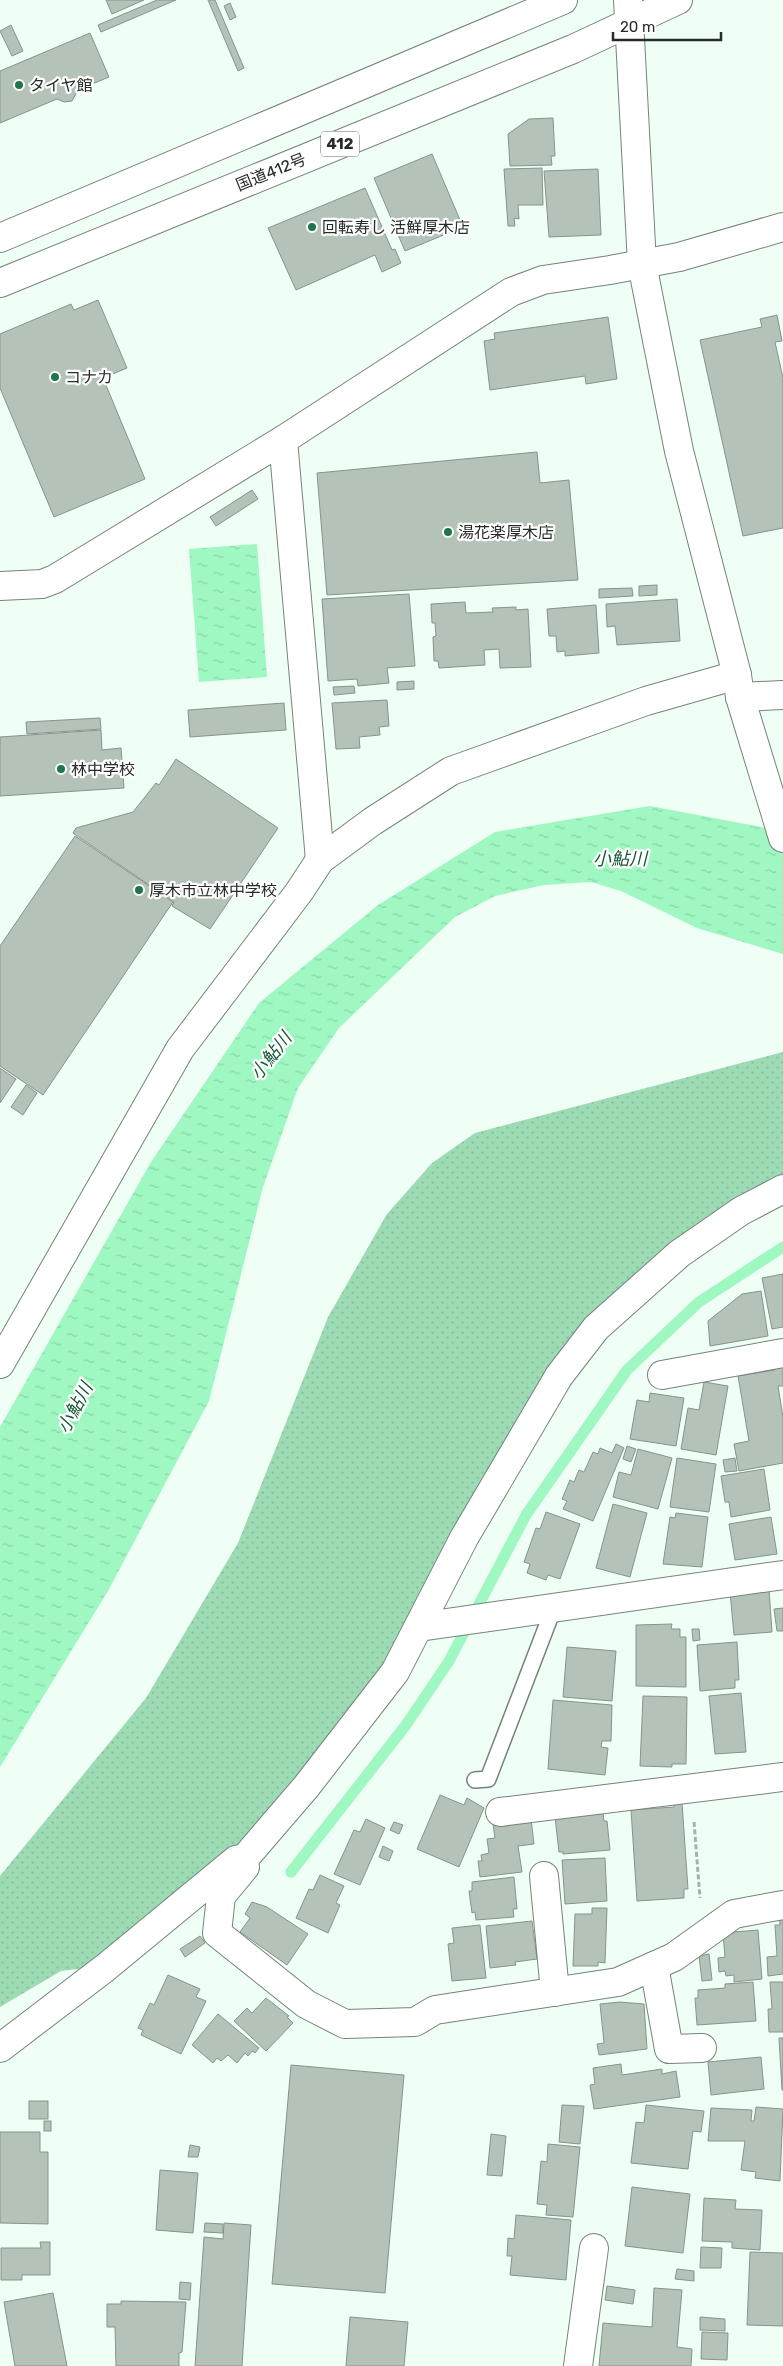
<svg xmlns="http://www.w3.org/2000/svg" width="783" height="2366" font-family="Rubik,'Noto Sans JP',sans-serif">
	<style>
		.grass { fill: url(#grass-dots) }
		.water { fill: url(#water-ripples) }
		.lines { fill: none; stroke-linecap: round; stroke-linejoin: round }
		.stream { stroke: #9ff8c1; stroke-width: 11 }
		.building { fill: #b4c2b8; stroke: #86948b }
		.lane-casing { stroke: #76837a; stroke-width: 18 }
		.street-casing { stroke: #76837a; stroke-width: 30 }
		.secondary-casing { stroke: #76837a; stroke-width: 30 }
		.highway-casing { stroke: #76837a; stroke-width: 30 }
		.path { stroke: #a5b1a9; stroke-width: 3; stroke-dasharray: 5 2.5; stroke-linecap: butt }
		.lane { stroke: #fff; stroke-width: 15 }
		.street { stroke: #fff; stroke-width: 28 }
		.secondary { stroke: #fff; stroke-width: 28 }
		.highway { stroke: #fff; stroke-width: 28 }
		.poi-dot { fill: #1f764a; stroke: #fff; stroke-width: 2 }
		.labels { text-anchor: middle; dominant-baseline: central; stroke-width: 4.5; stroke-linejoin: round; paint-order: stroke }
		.shield { fill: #fff; stroke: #686b69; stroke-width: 1 }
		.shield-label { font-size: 15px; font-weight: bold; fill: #272c29 }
		.poi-label { font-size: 16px; fill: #272c29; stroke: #fff; text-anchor: start }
		.street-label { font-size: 16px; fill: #272c29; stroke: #fff }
		.water-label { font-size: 18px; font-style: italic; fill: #165836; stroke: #fff }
	</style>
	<defs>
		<pattern id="grass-dots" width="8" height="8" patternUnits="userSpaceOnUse" patternTransform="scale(1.25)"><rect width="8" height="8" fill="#9ddbb4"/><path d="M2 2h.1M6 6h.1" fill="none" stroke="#87bc9b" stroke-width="1.8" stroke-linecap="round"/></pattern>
		<pattern id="water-ripples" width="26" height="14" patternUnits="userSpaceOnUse" patternTransform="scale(1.25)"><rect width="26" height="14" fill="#9ff8c1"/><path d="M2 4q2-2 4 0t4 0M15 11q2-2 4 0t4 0" fill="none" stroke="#89d5a6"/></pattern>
	</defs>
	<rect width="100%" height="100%" fill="#f0fff5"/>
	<!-- grass -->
	<path class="grass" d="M783,1052V1179L600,1309L382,1674L244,1844L86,1968L61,1971L0,2007V1876L146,1698L238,1543L328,1317L387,1214L432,1163L475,1133Z"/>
	<!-- water -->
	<g class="water">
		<path d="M257,544L267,677L199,682L189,549Z"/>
		<path d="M650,806L783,831V954L697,928L621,891L591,882L544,885L495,896L455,917L339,1028L298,1088L263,1187L209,1401L108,1591L0,1767V1427L151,1162L259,1003L378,905L495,832Z"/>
	</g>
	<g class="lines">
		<!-- stream -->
		<path class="stream" d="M291,1872L406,1725L449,1661L526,1515L627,1370L699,1302L783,1247"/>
	</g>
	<!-- building -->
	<g class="building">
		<path d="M106,0H144L112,14Z"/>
		<path d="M157,0H176L101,32L98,25Z"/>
		<path d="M208,0H215L244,68L238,71Z"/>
		<path d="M230,3L236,17L230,20L224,6Z"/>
		<path d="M11,25L23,51L12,56L0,31Z"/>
		<path d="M90,33L109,77L78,90L72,101L64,102L57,99L0,123V71Z"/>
		<path d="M553,118L555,156H551L552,165L510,166L508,134L529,119Z"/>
		<path d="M432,154L463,227L405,251L374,178Z"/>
		<path d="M542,168L543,205H518L519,219L514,218L515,226H508L504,169Z"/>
		<path d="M598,169L601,235L549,237L544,171Z"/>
		<path d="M365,188L392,250L395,249L401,263L382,272L375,255L296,290L268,228Z"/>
		<path d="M98,300L127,368L103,378L145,479L54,517L0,388V334L71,304L74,310Z"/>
		<path d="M777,315L782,341L775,342L783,378V528L743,536L700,340L762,327L760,319Z"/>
		<path d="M608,317L617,379L586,384L585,376L490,390L484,341L495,339L494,333Z"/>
		<path d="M537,452L540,483L569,480L578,580L327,595L317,473Z"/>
		<path d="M252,490L258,499L216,526L210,517Z"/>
		<path d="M657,585V595L639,596V586Z"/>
		<path d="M632,588L633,596L599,598V589Z"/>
		<path d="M409,594L415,666L387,668L389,683L358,686L357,679L328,681L322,599Z"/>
		<path d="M677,599L680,641L617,645L615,626L607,627L606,604Z"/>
		<path d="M465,602L466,613L493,612L492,608L516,607V610L528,609L531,667L500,668L499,649L484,650L485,665L439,668L438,661H434L433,637L436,636L435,623H432L431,604Z"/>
		<path d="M596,605L599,653L565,656V651L557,652L556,636H549L547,609Z"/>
		<path d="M414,681V689L397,690V682Z"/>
		<path d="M354,686L355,693L334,695L333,687Z"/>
		<path d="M387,700L389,726L379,727L380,735L359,737L360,748L336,749L332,703Z"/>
		<path d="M284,703L286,730L190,737L188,710Z"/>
		<path d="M100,718L101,729L27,734L26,722Z"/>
		<path d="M101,730L102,750L121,748L124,788L0,796V737Z"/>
		<path d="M176,759L278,828L210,929L172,906L174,902L73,833L76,828L133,812L156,783L159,785Z"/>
		<path d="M75,836L173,902L43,1095L0,1066V946Z"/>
		<path d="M0,1068L16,1079L0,1103Z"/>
		<path d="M26,1085L37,1093L23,1115L11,1107Z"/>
		<path d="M783,1274V1327L772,1329L762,1278Z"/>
		<path d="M761,1291L768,1336L710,1346L708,1321L742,1294Z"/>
		<path d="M783,1362V1386H778L783,1417V1463L739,1471L734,1444L749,1441L738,1376L775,1370Z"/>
		<path d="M704,1382L728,1386L716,1455L681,1449L688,1408L699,1410Z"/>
		<path d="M650,1393L684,1398L676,1446L630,1439L637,1400L649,1402Z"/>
		<path d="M616,1444L624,1448L593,1521L563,1509L567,1501L562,1499L570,1480L574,1482L579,1470L584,1472L593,1452L598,1454L600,1448L612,1453Z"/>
		<path d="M627,1446L636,1449L631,1462L623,1459Z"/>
		<path d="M638,1449L672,1458L658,1509L613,1497L619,1472L631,1475Z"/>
		<path d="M677,1458L716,1464L709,1512L670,1507Z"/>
		<path d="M735,1458L737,1471L725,1472L723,1460Z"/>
		<path d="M764,1469L770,1510L731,1517L729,1502H725L721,1476Z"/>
		<path d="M613,1504L647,1513L630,1577L596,1568Z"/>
		<path d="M546,1512L580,1524L560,1579L548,1575L546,1580L527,1573L530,1564L524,1562L536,1528L540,1529Z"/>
		<path d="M676,1513L708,1517L702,1567L663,1564L670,1517L675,1518Z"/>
		<path d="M771,1517L777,1554L735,1560L729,1524Z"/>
		<path d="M769,1589L772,1632L734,1635L730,1592Z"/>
		<path d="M783,1608V1631H777L774,1609Z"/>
		<path d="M672,1624L671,1629H680V1637H686V1687L636,1686V1625Z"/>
		<path d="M692,1629H699L700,1640L693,1641Z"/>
		<path d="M737,1642L739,1680H735V1688L700,1691L697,1645Z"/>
		<path d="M567,1647L616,1651L612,1701L563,1697Z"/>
		<path d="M741,1693L746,1752L715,1754L709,1696Z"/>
		<path d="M643,1696L687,1697L686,1764H672V1767L640,1766Z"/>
		<path d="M553,1700L612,1705L611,1741H602L601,1747L608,1748L605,1775L548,1769Z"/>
		<path d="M440,1795L464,1805L467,1798L484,1808L459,1867L417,1849Z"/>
		<path d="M674,1803H682L688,1889H684V1898L637,1901L631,1810L674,1807Z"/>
		<path d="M603,1812L604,1821H607L610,1850L563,1854V1852H559L555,1817Z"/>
		<path d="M366,1819L385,1828L360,1885L334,1874L354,1830L360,1832Z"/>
		<path d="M531,1819L534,1844L518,1846L522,1872L480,1877L478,1861H482L481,1855L489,1853L487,1839L495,1838L493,1824Z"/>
		<path d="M394,1822L403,1825L399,1834L390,1830Z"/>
		<path d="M383,1846L393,1851L389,1861L379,1857Z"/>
		<path d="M605,1858L607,1901L565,1904L562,1860Z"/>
		<path d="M320,1875L344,1886L336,1903L340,1905L328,1933L296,1918L309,1889L313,1890Z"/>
		<path d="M514,1877L517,1909H513L514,1917L476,1920L475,1912L472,1913L469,1891H472V1882Z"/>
		<path d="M252,1902L267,1907L308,1934L287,1965L240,1932L250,1918L245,1914Z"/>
		<path d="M592,1908H607L605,1963L598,1962V1966H573L575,1914H592Z"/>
		<path d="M779,1912H783V1974L768,1976L767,1957L777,1956L775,1925H780Z"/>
		<path d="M532,1921L537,1959L515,1962L516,1965L490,1968L486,1926Z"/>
		<path d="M480,1925L486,1978L452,1981L448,1944L454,1943L452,1928Z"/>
		<path d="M758,1930L762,1979L734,1982V1975L726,1976L725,1971L719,1972L718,1958L725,1957L723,1933Z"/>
		<path d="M200,1936L205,1943L185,1957L180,1949Z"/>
		<path d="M709,1954L712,1980L702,1981L699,1956Z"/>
		<path d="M168,1975L200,1989L196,1997L206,2001L181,2054L141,2035L143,2030L138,2028L150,2003L154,2005Z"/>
		<path d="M753,1982L756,2021L697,2025L695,1998H698V1990L725,1988V1984Z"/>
		<path d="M770,1982H783V2032H769L768,2009H772Z"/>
		<path d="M266,1998L289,2016L287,2017L293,2023L266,2051L234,2021L247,2008L252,2013Z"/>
		<path d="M620,2002L644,2004L647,2049L599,2055L597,2044L604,2043L600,2004Z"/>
		<path d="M218,2014L259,2048L255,2053L252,2051L248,2056L245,2053L237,2063L228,2055L221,2061L217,2058L213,2063L192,2045Z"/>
		<path d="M779,2038H783V2090H782Z"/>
		<path d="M761,2057L764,2089L711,2095L708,2062Z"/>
		<path d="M621,2064L622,2075L662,2069V2074L676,2071L680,2097L594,2109L590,2085L595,2084L593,2068Z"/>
		<path d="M291,2065L404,2075L385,2293L272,2284Z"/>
		<rect x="29" y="2101" width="19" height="18"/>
		<path d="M562,2105L584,2106L580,2144L559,2142Z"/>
		<path d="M646,2105L704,2111L701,2132L693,2131L688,2169L631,2163L636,2122L644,2123Z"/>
		<path d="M756,2107L783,2109L780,2181L755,2178L756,2172L741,2170L745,2141H708L711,2108L752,2110L751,2121H754Z"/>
		<rect x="44" y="2121" width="7" height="10"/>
		<path d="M0,2132H40V2152H48V2224L0,2223Z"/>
		<path d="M491,2134L506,2136L502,2176L487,2175Z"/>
		<path d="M548,2144L580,2147L573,2217L546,2215L547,2205L537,2204L541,2161L547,2162Z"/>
		<path d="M190,2145L200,2147L198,2157H188Z"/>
		<path d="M160,2170L198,2173L193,2233L156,2230Z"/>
		<path d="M632,2187L690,2194L683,2253L625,2246Z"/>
		<path d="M704,2198L736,2200L735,2209L762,2210L760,2250L732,2248V2242L702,2241Z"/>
		<path d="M516,2215L571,2220L566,2280L510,2275L512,2256H507L508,2238L514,2239Z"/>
		<path d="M205,2223L223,2224V2233L204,2232Z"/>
		<path d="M224,2223L251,2225L242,2366H195L204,2237L223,2239Z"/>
		<path d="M40,2242H50V2275H22V2280H1V2248H41Z"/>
		<path d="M701,2247L722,2248L721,2268H700Z"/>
		<path d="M750,2252L783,2253V2326L747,2325Z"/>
		<path d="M677,2269L694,2271V2281L675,2279Z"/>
		<path d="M180,2282L191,2283L190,2300L179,2299Z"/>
		<path d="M607,2286L635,2290L633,2304L605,2300Z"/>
		<path d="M654,2288L682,2290L677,2347L692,2349L691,2366H599L603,2323L652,2327Z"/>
		<path d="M53,2293L67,2366H15L4,2302Z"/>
		<path d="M121,2301L186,2302L182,2352L179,2353V2366H116L115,2327H107V2304H121Z"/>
		<path d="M350,2317L408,2322L404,2366H346Z"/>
		<path d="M700,2317L725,2319V2331L700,2330Z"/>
		<path d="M702,2332L728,2333L727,2360L701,2359Z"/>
	</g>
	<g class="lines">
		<defs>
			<path id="lane" d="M475,1780L488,1779L554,1607"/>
			<g id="street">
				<path d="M283,440L320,860"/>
				<path d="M0,586L42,584L55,579L283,440L511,292L543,280L610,270L679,257L783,227"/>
				<path d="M740,697L783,695"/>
				<path d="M0,1364L180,1049L299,892L320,860L373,821L451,771L646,701L737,675"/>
				<path d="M662,1375L783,1353"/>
				<path d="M419,1627L783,1575"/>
				<path d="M500,1812L783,1777"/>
				<path d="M245,1867L221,1896L217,1933L306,2004L345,2024L415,2022L435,2010L618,1982L674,1957L734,1914L783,1905"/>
				<path d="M544,1876L555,1992"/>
				<path d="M654,1966L669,2049L702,2048"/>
				<path d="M0,2048L105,1968L236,1860L245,1858L306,1787L395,1672L464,1538L559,1376L596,1328L679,1254L741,1211L783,1189"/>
				<path d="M578,2366L594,2248"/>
			</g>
			<path id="secondary" d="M628,0L642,264L679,451L737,675L740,697L783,838"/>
			<g id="highway">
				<path d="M0,238L563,0"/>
				<path d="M0,283L573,49L678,0"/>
			</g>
		</defs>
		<!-- lane casing -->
		<use href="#lane" class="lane-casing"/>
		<!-- street casing -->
		<use href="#street" class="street-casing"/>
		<!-- secondary casing -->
		<use href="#secondary" class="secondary-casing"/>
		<!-- highway casing -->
		<use href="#highway" class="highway-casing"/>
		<!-- path -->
		<path class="path" d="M694,1822L700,1898"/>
		<!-- lane -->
		<use href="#lane" class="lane"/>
		<!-- street -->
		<use href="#street" class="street"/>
		<!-- secondary -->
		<use href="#secondary" class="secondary"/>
		<!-- highway -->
		<use href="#highway" class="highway"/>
	</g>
	<!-- markers -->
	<g class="poi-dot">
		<circle cx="19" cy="85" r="5"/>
		<circle cx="312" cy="227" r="5"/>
		<circle cx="55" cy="377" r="5"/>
		<circle cx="448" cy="532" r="5"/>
		<circle cx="61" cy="769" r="5"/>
		<circle cx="139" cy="890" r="5"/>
	</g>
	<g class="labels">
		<!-- shield labels -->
		<rect class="shield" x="321" y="131.5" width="38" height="25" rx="4"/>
		<g class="shield-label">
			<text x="340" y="144">412</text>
		</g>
		<!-- poi labels -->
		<g class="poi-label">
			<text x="29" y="85">タイヤ館</text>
			<text x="322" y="227">回転寿し 活鮮厚木店</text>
			<text x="65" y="377">コナカ</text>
			<text x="458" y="532">湯花楽厚木店</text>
			<text x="71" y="769">林中学校</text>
			<text x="149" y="890">厚木市立林中学校</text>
		</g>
		<!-- street labels -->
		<g class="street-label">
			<text transform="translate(271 172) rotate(-22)">国道412号</text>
		</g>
		<!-- water labels -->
		<g class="water-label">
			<text x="620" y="859">小鮎川</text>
			<text transform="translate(271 1056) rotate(-52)">小鮎川</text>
			<text transform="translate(75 1408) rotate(-62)">小鮎川</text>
		</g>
	</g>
	<!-- scale -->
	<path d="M613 32v8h108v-8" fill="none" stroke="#272c29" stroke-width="2.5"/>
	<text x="620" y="32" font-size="15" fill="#272c29" stroke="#ffffff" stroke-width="4" paint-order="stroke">20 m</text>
</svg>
